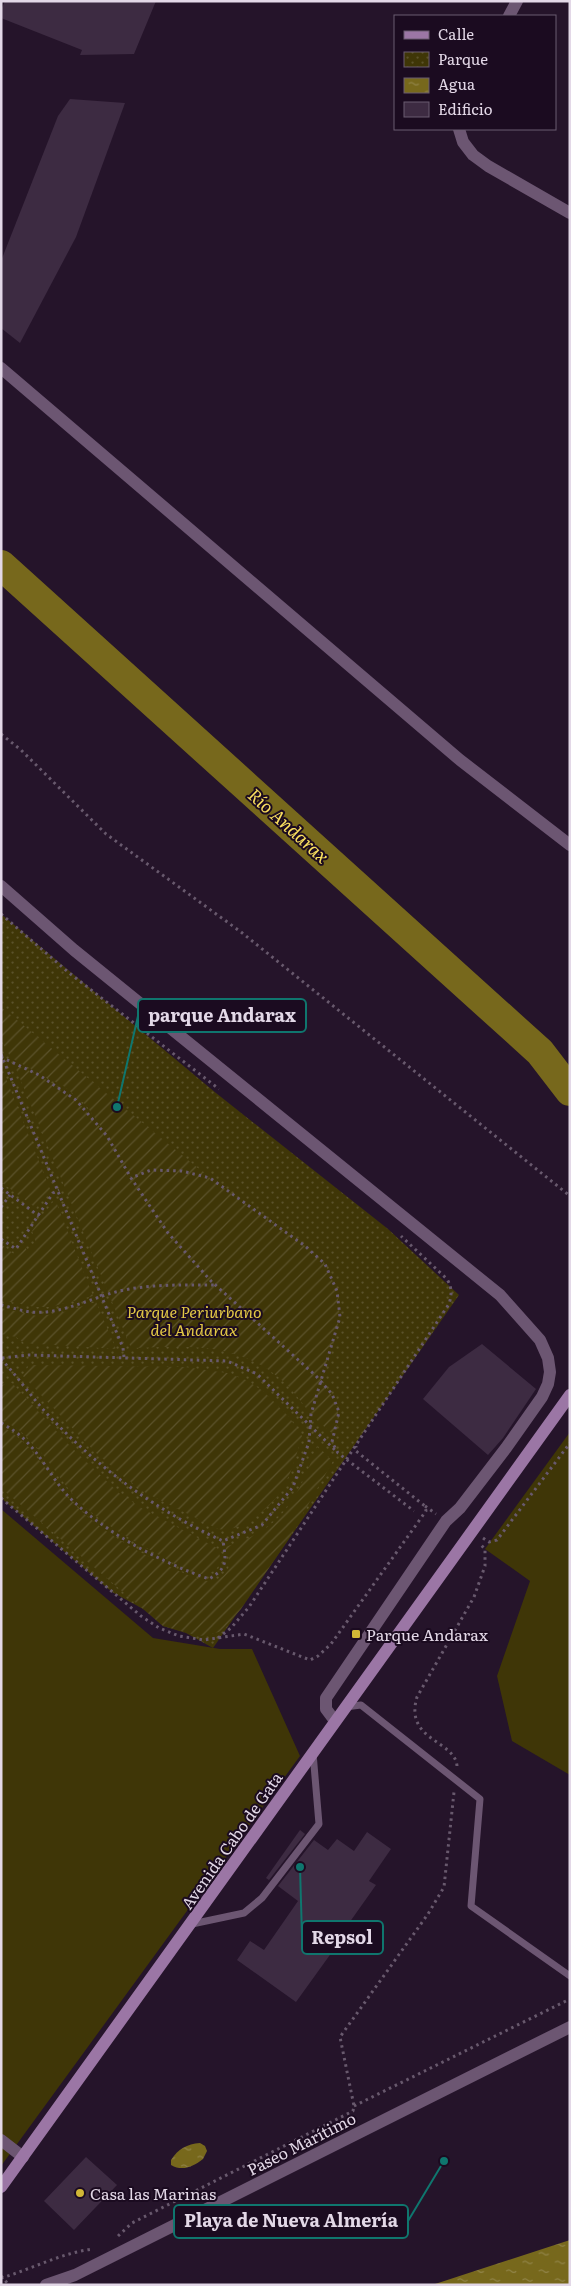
<svg xmlns="http://www.w3.org/2000/svg" width="571" height="2286" font-family="Literata,serif">
	<style>
		.grass { fill: #3f3607 }
		.park { fill: url(#park-dots) }
		.garden { fill: url(#garden-furrows) }
		.water { fill: url(#water-ripples) }
		.lines { fill: none; stroke-linecap: round; stroke-linejoin: round }
		.river { stroke: #77681c; stroke-width: 30 }
		.building { fill: #3d2b42 }
		.path { stroke: #68596d; stroke-width: 3; stroke-dasharray: 2.5 4; stroke-linecap: butt }
		.lane { stroke: #6c5672; stroke-width: 7 }
		.street { stroke: #6c5672; stroke-width: 12 }
		.secondary { stroke: #9b76a5; stroke-width: 12 }
		.poi-dot { fill: #d1b736; stroke: #1b0b20; stroke-width: 2 }
		.labels { text-anchor: middle; dominant-baseline: central; stroke-width: 4; stroke-linejoin: round; paint-order: stroke }
		.park-label { font-size: 16px; font-style: italic; fill: #e2c845; stroke: #1b0b20 }
		.poi-label { font-size: 16px; fill: #e3d8e7; stroke: #1b0b20; text-anchor: start }
		.street-label { font-size: 16px; fill: #e3d8e7; stroke: #1b0b20 }
		.water-label { font-size: 18px; font-style: italic; fill: #f9df5f; stroke: #1b0b20 }
		.leader { fill: none; stroke: #0f766e; stroke-width: 2 }
		.callout-dot { fill: #0f766e; stroke: #1b0b20; stroke-width: 2 }
		.callout { fill: #1b0b20; stroke: #0f766e; stroke-width: 2 }
		.callout-label { font-size: 18px; text-anchor: middle; font-weight: bold; fill: #e3d8e7 }
	</style>
	<defs>
		<pattern id="park-dots" width="8" height="8" patternUnits="userSpaceOnUse" patternTransform="scale(1.25)"><rect width="8" height="8" fill="#3f3607"/><path d="M2 2h.1M6 6h.1" fill="none" stroke="#5b522b" stroke-width="1.8" stroke-linecap="round"/></pattern>
		<pattern id="garden-furrows" width="10" height="10" patternUnits="userSpaceOnUse" patternTransform="scale(1.25)"><rect width="10" height="10" fill="#3f3607"/><path d="M-1 1l2-2M0 10L10 0M9 11l2-2" fill="none" stroke="#5b522b"/></pattern>
		<pattern id="water-ripples" width="26" height="14" patternUnits="userSpaceOnUse" patternTransform="scale(1.25)"><rect width="26" height="14" fill="#77681c"/><path d="M2 4q2-2 4 0t4 0M15 11q2-2 4 0t4 0" fill="none" stroke="#918448"/></pattern>
	</defs>
	<rect width="100%" height="100%" fill="#25142a"/>
	<!-- grass -->
	<g class="grass">
		<path d="M570,1432V1775L512,1741L497,1676L530,1581L485,1549Z"/>
		<path d="M1,1509L153,1638L220,1649H252L300,1756L1,2166Z"/>
	</g>
	<!-- park -->
	<path class="park" d="M1,914L216,1093L388,1229L459,1295L213,1648L186,1633L163,1626L145,1610L112,1592L1,1498Z"/>
	<!-- garden -->
	<g class="garden">
		<path d="M1,1007L210,1178L305,1246L325,1264L337,1291L340,1317L321,1381C338,1402 342,1409 334,1435C327,1429 318,1422 311,1414C302,1404 295,1392 284,1382C238,1341 189,1346 131,1348L14,1064L39,1075L76,1100L103,1130L86,1105L65,1087L11,1058L1,1040Z"/>
		<path d="M1,1066L50,1189L36,1208L1,1182Z"/>
		<path d="M55,1199L93,1296L50,1307H35L1,1300V1244L15,1255L23,1243L29,1254L36,1243L32,1231Z"/>
		<path d="M96,1302L116,1349L24,1343L16,1337L1,1334V1308L37,1316L57,1314Z"/>
		<path d="M29,1365L185,1367L227,1373L246,1380L263,1391L289,1417L302,1436C291,1473 285,1499 250,1520C239,1527 230,1531 218,1529L146,1493L124,1477L95,1452L23,1376Z"/>
		<path d="M12,1383L72,1448L119,1493L143,1509L217,1548C224,1561 219,1573 203,1574C193,1575 171,1562 161,1556C135,1542 108,1527 85,1507C56,1480 39,1435 1,1420V1385Z"/>
		<path d="M1,1426C33,1442 49,1478 73,1503C102,1533 141,1554 179,1571C191,1576 205,1585 218,1579C232,1573 231,1559 225,1547C283,1529 296,1501 317,1447L333,1461L288,1540L241,1609L222,1631L208,1635L199,1636L163,1626L1,1488Z"/>
	</g>
	<!-- water -->
	<g class="water">
		<path d="M200,2143L205,2146L207,2151L203,2159C194,2166 183,2172 171,2165V2160C178,2149 187,2144 200,2143Z"/>
		<path d="M570,2240V2285H432Z"/>
	</g>
	<g class="lines">
		<!-- river -->
		<path class="river" d="M1,565L540,1052L570,1091"/>
	</g>
	<!-- building -->
	<g class="building">
		<path d="M5,1H156L134,54L80,55L82,50L1,18V10Z"/>
		<path d="M70,99L125,103L76,237L20,343L1,328V261L58,116Z"/>
		<path d="M482,1344L536,1389L503,1438L488,1455L423,1399L449,1367Z"/>
		<path d="M300,1830L305,1834L269,1880L266,1878Z"/>
		<path d="M367,1832L391,1849L369,1881L376,1885L342,1933L345,1934L296,2002L237,1960L250,1941L264,1950L298,1901L278,1886L314,1840L328,1850L337,1839L354,1851Z"/>
		<path d="M86,2157L117,2185L74,2230L44,2201Z"/>
	</g>
	<g class="lines">
		<!-- path -->
		<g class="path">
			<path d="M1,734L21,750L106,834L241,932L570,1196"/>
			<path d="M1,914L68,972L219,1089"/>
			<path d="M1,1054L123,1348L124,1357"/>
			<path d="M1,1057L39,1075L76,1100L107,1136L131,1178L168,1233L211,1281L316,1376L332,1394L339,1412L332,1442L338,1453L414,1511"/>
			<path d="M1,1188L39,1216"/>
			<path d="M1,1207L10,1195"/>
			<path d="M1,1239L16,1249L53,1193L59,1190"/>
			<path d="M1,1305C11,1307 21,1311 31,1312C63,1315 94,1296 124,1290C154,1284 184,1285 215,1285"/>
			<path d="M2,1358L29,1355L227,1361L257,1374L336,1451"/>
			<path d="M1,1359C19,1378 34,1401 53,1420C101,1470 159,1512 223,1541L262,1525L293,1487L309,1442L311,1414L340,1317L337,1291L325,1264L305,1246L210,1178L182,1171L151,1170L131,1178"/>
			<path d="M1,1423C39,1442 46,1475 73,1501C109,1535 163,1563 209,1579C228,1568 226,1561 223,1541"/>
			<path d="M1,1498L141,1616L159,1628L179,1636L204,1640L244,1634L310,1660L318,1656L331,1644L426,1511L425,1506L421,1503L356,1451V1446"/>
			<path d="M425,1506L436,1514"/>
			<path d="M483,1538L489,1542L497,1540L570,1443"/>
			<path d="M218,1638L231,1628L249,1607L449,1304C452,1294 452,1288 447,1279L401,1236"/>
			<path d="M457,1766C455,1740 404,1741 417,1697L474,1597L485,1566V1549L480,1544"/>
			<path d="M354,2106L570,1999"/>
			<path d="M118,2236L132,2223L353,2111L354,2106L340,2037L428,1914L444,1887L454,1792"/>
			<path d="M1,2276L9,2285"/>
			<path d="M1,2278C32,2269 61,2253 93,2249"/>
		</g>
		<!-- lane -->
		<g class="lane">
			<path d="M345,1707L361,1705L480,1799L471,1906L570,1976"/>
			<path d="M192,1924L244,1913L262,1898L319,1824L313,1753"/>
		</g>
		<!-- street -->
		<g class="street">
			<path d="M509,16L517,1"/>
			<path d="M459,129L463,142L473,155L488,166L570,213"/>
			<path d="M1,368L460,760L570,845"/>
			<path d="M1,886L74,950L500,1295L540,1340L548,1358L550,1372L548,1384L542,1397L506,1448L460,1508L446,1521L326,1698V1709L335,1721"/>
			<path d="M1,2140L23,2157"/>
			<path d="M46,2285L75,2275L570,2027"/>
		</g>
		<!-- secondary -->
		<path class="secondary" d="M1,2187L570,1395"/>
	</g>
	<!-- markers -->
	<g class="poi-dot">
		<rect x="351" y="1629" width="10" height="10" rx="2.5"/>
		<circle cx="80" cy="2193" r="5"/>
	</g>
	<g class="labels">
		<!-- park labels -->
		<g class="park-label">
			<text x="194" y="1311">Parque Periurbano<tspan x="194" dy="18">del Andarax</tspan></text>
		</g>
		<!-- poi labels -->
		<g class="poi-label">
			<text x="366" y="1634">Parque Andarax</text>
			<text x="90" y="2193">Casa las Marinas</text>
		</g>
		<!-- street labels -->
		<g class="street-label">
			<text transform="translate(231 1840) rotate(-55)">Avenida Cabo de Gata</text>
			<text transform="translate(301 2143) rotate(-27)">Paseo Marítimo</text>
		</g>
		<!-- water labels -->
		<g class="water-label">
			<text transform="translate(289 825) rotate(42)">Río Andarax</text>
		</g>
	</g>
	<!-- callouts -->
	<path class="leader" d="M117 1107L138 1016M300 1867L302 1937M444 2161L408 2221"/>
	<g class="callout-dot">
		<circle cx="117" cy="1107" r="5"/>
		<circle cx="300" cy="1867" r="5"/>
		<circle cx="444" cy="2161" r="5"/>
	</g>
	<g class="callout">
		<rect x="138" y="999" width="168" height="33" rx="5"/>
		<rect x="302" y="1921" width="81" height="33" rx="5"/>
		<rect x="174" y="2205" width="234" height="33" rx="5"/>
	</g>
	<g class="callout-label">
		<text x="222" y="1022">parque Andarax</text>
		<text x="342" y="1944">Repsol</text>
		<text x="291" y="2227">Playa de Nueva Almería</text>
	</g>
	<!-- border -->
	<rect width="571" height="2286" fill="none" stroke="#e3d8e7" stroke-width="5"/>
	<!-- legend -->
	<rect x="394" y="15" width="162" height="115" fill="#1b0b20" stroke="#6b5d70"/>
	<rect x="404" y="31" width="25" height="8" fill="#9b76a5" stroke="#6b5d70"/>
	<text x="438" y="40" font-size="15" fill="#e3d8e7">Calle</text>
	<rect x="404" y="52" width="25" height="15" fill="url(#park-dots)" stroke="#6b5d70"/>
	<text x="438" y="65" font-size="15" fill="#e3d8e7">Parque</text>
	<rect x="404" y="78" width="25" height="15" fill="url(#water-ripples)" stroke="#6b5d70"/>
	<text x="438" y="90" font-size="15" fill="#e3d8e7">Agua</text>
	<rect x="404" y="102" width="25" height="15" fill="#3d2b42" stroke="#6b5d70"/>
	<text x="438" y="115" font-size="15" fill="#e3d8e7">Edificio</text>
</svg>
